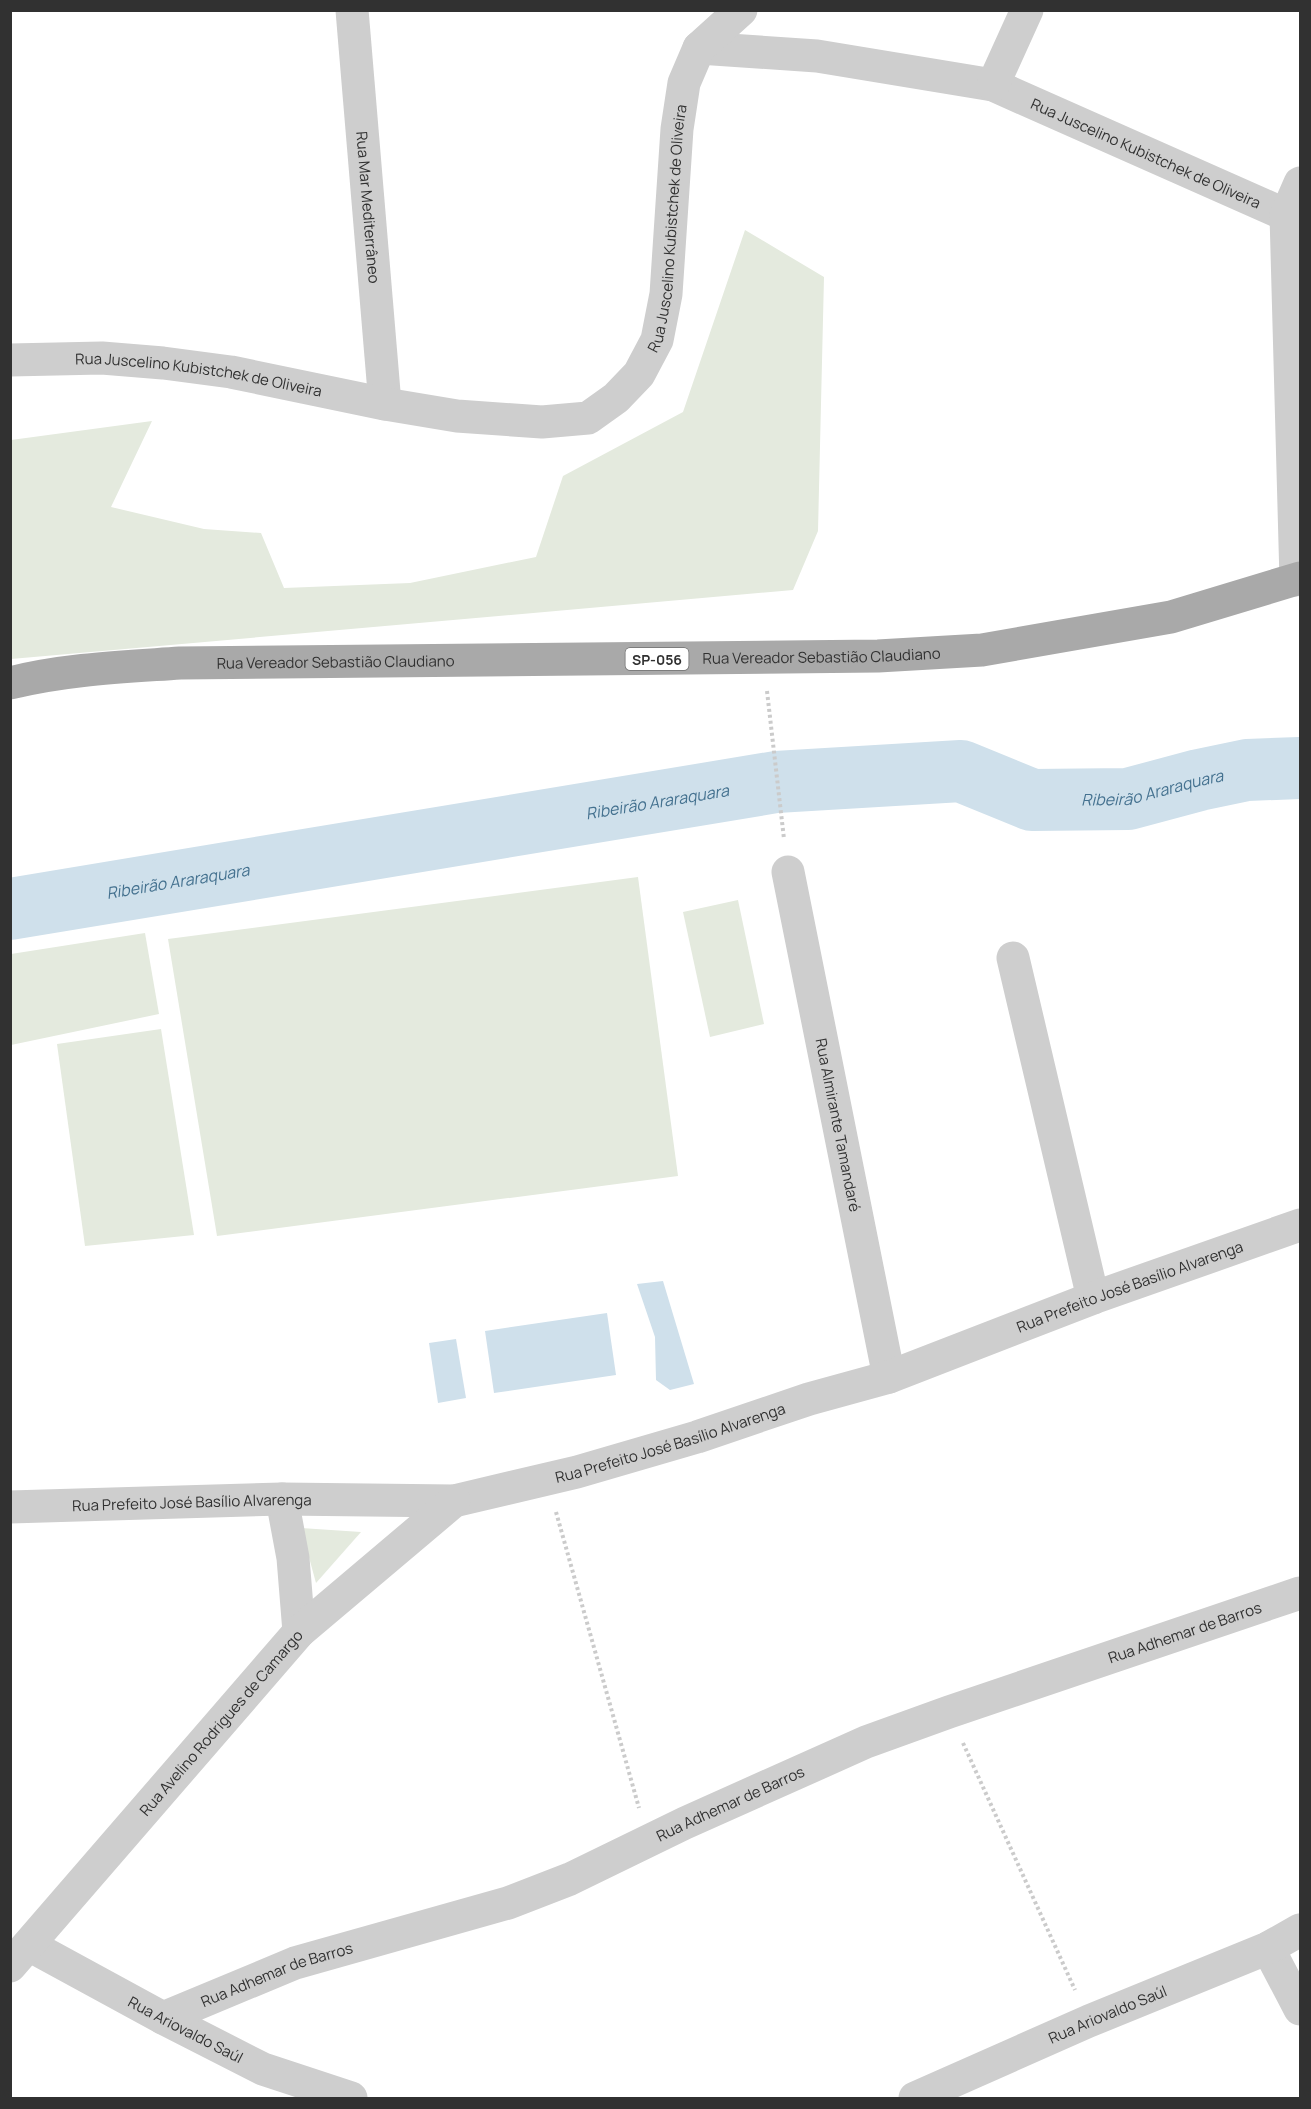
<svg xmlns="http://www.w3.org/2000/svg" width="1311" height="2109" font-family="Manrope,sans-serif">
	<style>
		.green { fill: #e4eade }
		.water { fill: #cfe0eb }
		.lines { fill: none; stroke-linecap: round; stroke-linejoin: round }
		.river { stroke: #cfe0eb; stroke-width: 62 }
		.path { stroke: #cbcbcb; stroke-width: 4; stroke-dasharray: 3 3; stroke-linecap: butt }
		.minor { stroke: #cecece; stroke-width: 33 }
		.primary { stroke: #a9a9a9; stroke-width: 33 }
		.labels { text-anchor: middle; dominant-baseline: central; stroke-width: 6; stroke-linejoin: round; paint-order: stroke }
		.shield { fill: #fff; stroke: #6f6f6f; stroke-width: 1.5 }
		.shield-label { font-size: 14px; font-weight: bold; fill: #313131 }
		.street-label { font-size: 15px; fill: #313131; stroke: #fff }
		.water-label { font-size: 16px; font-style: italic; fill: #44718f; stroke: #fff }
	</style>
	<rect width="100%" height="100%" fill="#fff"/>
	<!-- green -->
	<g class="green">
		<path d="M745,230L824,277L818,531L793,590L11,659V440L152,421L111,507L204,529L261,533L284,588L410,583L536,557L563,476L683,412Z"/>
		<path d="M638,877L678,1176L217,1236L168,939Z"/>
		<path d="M738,900L764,1024L710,1037L683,912Z"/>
		<path d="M145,933L159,1014L11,1045V954Z"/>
		<path d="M161,1029L194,1235L85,1246L57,1044Z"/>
		<path d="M301,1528L361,1532L316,1583Z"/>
	</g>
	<!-- water -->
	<g class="water">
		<path d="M663,1281L694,1384L670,1390L656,1380L655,1337L637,1284Z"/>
		<path d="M607,1313L616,1375L494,1393L485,1331Z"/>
		<path d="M456,1339L466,1398L438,1403L429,1343Z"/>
	</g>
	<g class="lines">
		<!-- river -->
		<path class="river" id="s1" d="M10,909L776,782L961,771L1032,800L1128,799L1199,780L1247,770L1300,768"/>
		<!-- path -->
		<g class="path">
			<path d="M767,691L784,839"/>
			<path d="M556,1512L639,1808"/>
			<path d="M963,1743L1075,1990"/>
		</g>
		<!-- minor -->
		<g class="minor">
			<path id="s2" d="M352,10L385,404"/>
			<path id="s3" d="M699,48L817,56L993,85L1286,215"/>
			<path d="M993,85L1027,10"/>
			<path id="s4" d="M10,360L102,358L163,363L231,372L385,404L457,416L542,422L588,418L616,398L639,374L657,340L666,294L677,129L684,83L699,48L741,10"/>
			<path d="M1296,580L1286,215L1300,183"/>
			<path id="s5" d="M788,872L889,1377"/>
			<path d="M1013,958L1093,1298"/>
			<path d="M282,1499L293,1558L299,1632"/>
			<path id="s6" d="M10,1507L282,1499L454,1501L577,1472L697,1437L809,1399L889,1377L1093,1298L1300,1225"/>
			<path id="s7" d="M29,1945L163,2018L263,2069L351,2098"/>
			<path d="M1268,1948L1300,2009"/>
			<path id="s8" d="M10,1966L299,1632L454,1501"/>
			<path id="s9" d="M163,2018L295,1963L508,1903L570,1879L685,1823L866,1742L949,1712L1300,1593"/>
			<path id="s10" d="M915,2098L1089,2021L1268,1948L1300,1930"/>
		</g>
		<!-- primary -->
		<path class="primary" id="s11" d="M10,683C66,669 123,667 180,663L878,656L982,650L1171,617L1300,578"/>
	</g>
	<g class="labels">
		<!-- shield labels -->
		<rect class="shield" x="625.5" y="648" width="63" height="22" rx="4.5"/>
		<g class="shield-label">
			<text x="657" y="659">SP-056</text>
		</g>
		<!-- street labels -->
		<g class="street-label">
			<text stroke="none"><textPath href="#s3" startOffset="464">Rua Juscelino Kubistchek de Oliveira</textPath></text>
			<text stroke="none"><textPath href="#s2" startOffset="198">Rua Mar Mediterrâneo</textPath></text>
			<text stroke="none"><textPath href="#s4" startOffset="802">Rua Juscelino Kubistchek de Oliveira</textPath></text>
			<text stroke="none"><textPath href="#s4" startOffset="190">Rua Juscelino Kubistchek de Oliveira</textPath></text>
			<text stroke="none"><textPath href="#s11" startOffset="813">Rua Vereador Sebastião Claudiano</textPath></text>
			<text stroke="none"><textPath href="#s11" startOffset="327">Rua Vereador Sebastião Claudiano</textPath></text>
			<text stroke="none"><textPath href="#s5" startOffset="258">Rua Almirante Tamandaré</textPath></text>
			<text stroke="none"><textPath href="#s6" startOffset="1154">Rua Prefeito José Basílio Alvarenga</textPath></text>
			<text stroke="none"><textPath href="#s6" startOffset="668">Rua Prefeito José Basílio Alvarenga</textPath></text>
			<text stroke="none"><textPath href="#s6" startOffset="182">Rua Prefeito José Basílio Alvarenga</textPath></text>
			<text stroke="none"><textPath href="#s9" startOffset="1094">Rua Adhemar de Barros</textPath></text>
			<text stroke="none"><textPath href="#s8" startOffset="322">Rua Avelino Rodrigues de Camargo</textPath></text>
			<text stroke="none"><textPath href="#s9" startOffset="608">Rua Adhemar de Barros</textPath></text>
			<text stroke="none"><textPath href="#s9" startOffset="122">Rua Adhemar de Barros</textPath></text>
			<text stroke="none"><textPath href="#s10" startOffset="210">Rua Ariovaldo Saúl</textPath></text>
			<text stroke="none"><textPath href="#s7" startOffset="178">Rua Ariovaldo Saúl</textPath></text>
		</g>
		<!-- water labels -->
		<g class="water-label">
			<text stroke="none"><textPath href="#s1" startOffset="1160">Ribeirão Araraquara</textPath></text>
			<text stroke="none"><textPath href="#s1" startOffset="656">Ribeirão Araraquara</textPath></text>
			<text stroke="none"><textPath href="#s1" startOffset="170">Ribeirão Araraquara</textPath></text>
		</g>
	</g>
	<!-- border -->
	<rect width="1311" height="2109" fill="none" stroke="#313131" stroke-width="24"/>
</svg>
